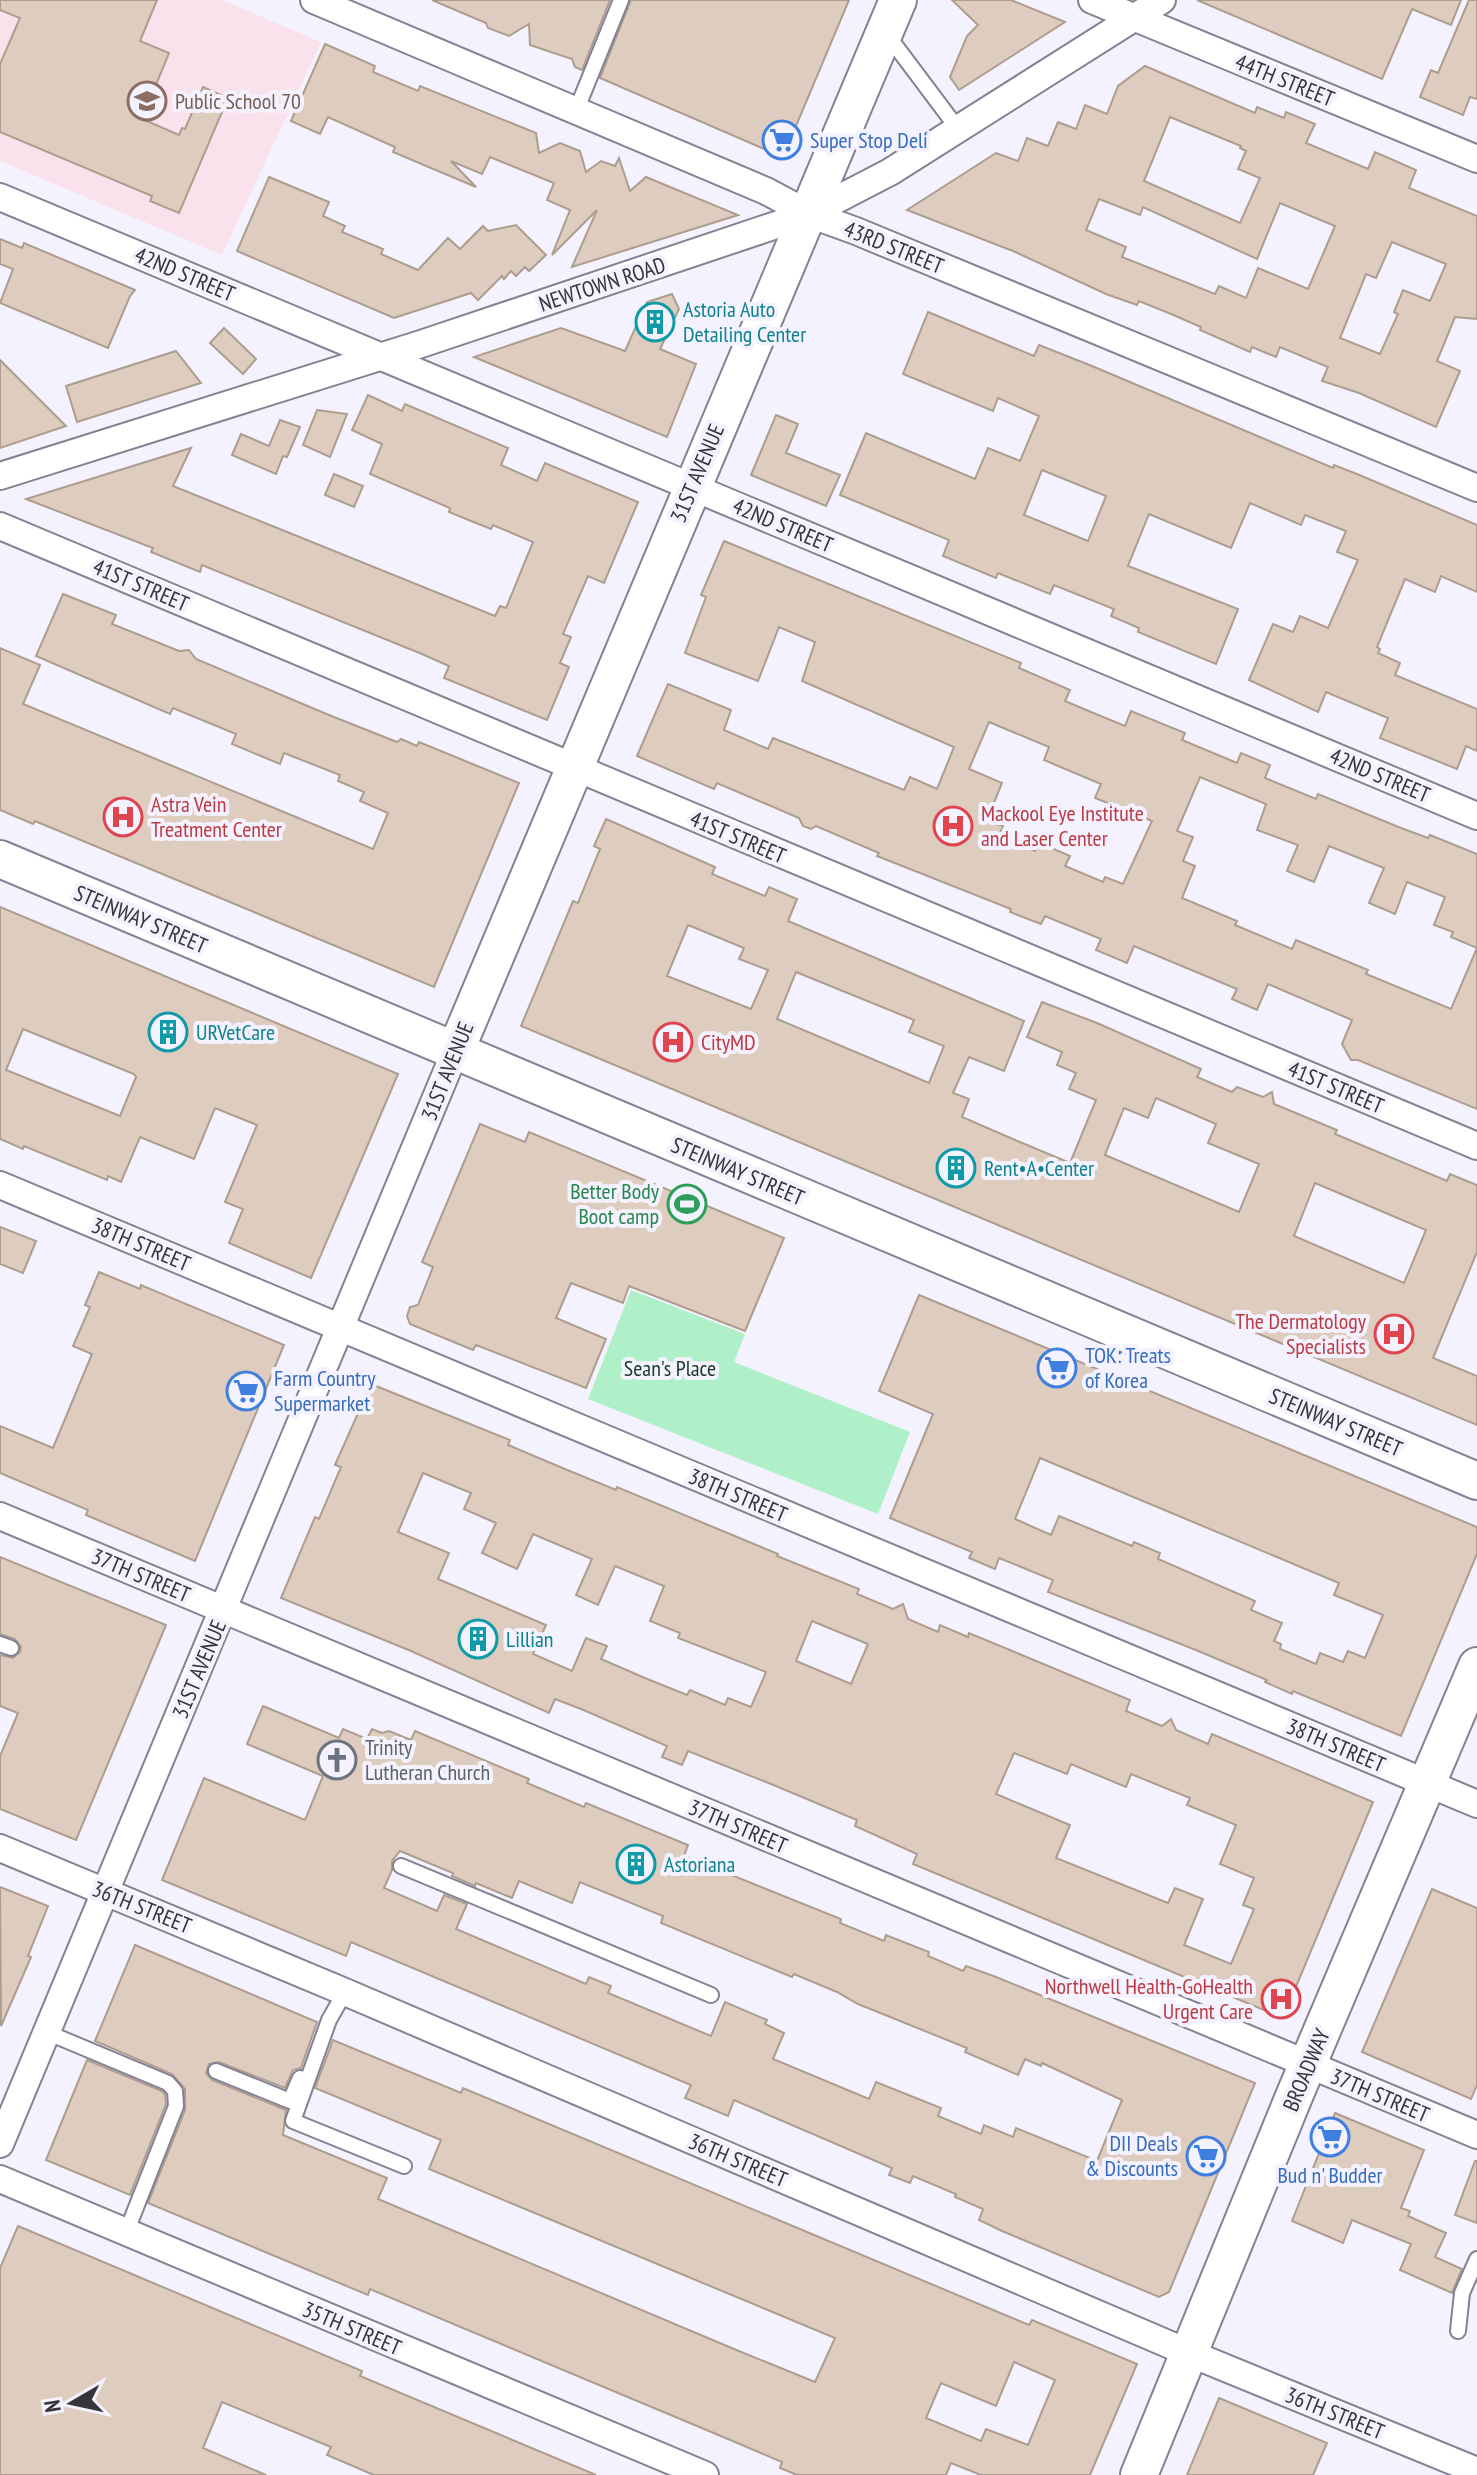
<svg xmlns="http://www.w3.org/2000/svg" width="1477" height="2475" font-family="'PT Sans Narrow',sans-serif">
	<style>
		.education { fill: #fae2ec }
		.green { fill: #aff0c8 }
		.building { fill: #decdbe; stroke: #ad9d8f; stroke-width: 2; fill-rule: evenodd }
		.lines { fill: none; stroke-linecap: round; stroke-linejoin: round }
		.lane-casing { stroke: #848194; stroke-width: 18 }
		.street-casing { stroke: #848194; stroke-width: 30 }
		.secondary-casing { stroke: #848194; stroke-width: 40 }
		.lane { stroke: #fff; stroke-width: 14 }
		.street { stroke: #fff; stroke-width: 26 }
		.secondary { stroke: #fff; stroke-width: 36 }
		.labels { text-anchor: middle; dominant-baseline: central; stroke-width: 8; stroke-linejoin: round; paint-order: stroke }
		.street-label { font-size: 22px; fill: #35343b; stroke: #f3f2fe }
		.education-label { font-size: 22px; fill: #785e54; stroke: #f3f2fe; text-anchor: start }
		.shop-label { font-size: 22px; fill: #366cbe; stroke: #f3f2fe; text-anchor: start }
		.culture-label { font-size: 22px; fill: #0d838f; stroke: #f3f2fe; text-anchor: start }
		.health-label { font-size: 22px; fill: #be3a42; stroke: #f3f2fe; text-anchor: start }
		.leisure-label { font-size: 22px; fill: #27864d; stroke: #f3f2fe; text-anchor: end }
		.park-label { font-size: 22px; fill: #173725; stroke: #f3f2fe }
		.worship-label { font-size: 22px; fill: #5b616d; stroke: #f3f2fe; text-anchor: start }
	</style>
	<rect width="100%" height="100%" fill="#f3f2fe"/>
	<!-- education -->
	<path class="education" d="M0,0H222L321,42L222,255L0,161Z"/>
	<!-- green -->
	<path class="green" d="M631,1290L745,1334L734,1362L910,1432L878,1514L588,1399Z"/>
	<!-- building -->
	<g class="building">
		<path d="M0,0H157L140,41L169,53L142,119L179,135L182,128L185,129L203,87L228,98L179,213L150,201L152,196L0,132V64L20,18L0,10Z"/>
		<path d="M432,0H610L582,70L575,67L572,59L530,45L529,24L509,36L488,28L486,23Z"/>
		<path d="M631,0H849L783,157L600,78Z"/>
		<path d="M952,0H1011L1065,22L959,90L950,77L967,36L978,25Z"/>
		<path d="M1197,0H1461L1451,25L1412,9L1382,79Z"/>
		<path d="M1469,0H1477V99L1470,97L1463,115L1420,97L1431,70L1438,73Z"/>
		<path d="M325,44L375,66L373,72L418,91L420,86L536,133L539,153L560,143L580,151L586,172L601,161L615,166L619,158L630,191L646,177L738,215L572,267L597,210L552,255L570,210L547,200L554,183L490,157L482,174L451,161L476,187L393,152L395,147L328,117L320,134L291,121Z"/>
		<path d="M1145,66L1255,113L1257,107L1284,118L1286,112L1315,124L1306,143L1368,169L1375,152L1416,170L1409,188L1477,216V319L1455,317L1437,361L1460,371L1436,427L1359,393L1322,381L1328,367L1280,347L1276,357L1252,347L1250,352L1200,330L1201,327L1171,314L1139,301L1137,305L1106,294L1013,251L907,210L996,153L1018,161L1027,138L1048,146L1058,122L1076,129L1085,105L1107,114L1118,86ZM1170,117L1241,146L1240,148L1246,151L1238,169L1260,178L1240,223L1144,181ZM1099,199L1140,215L1143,207L1257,259L1280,203L1335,226L1308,289L1258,268L1246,298L1219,286L1215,294L1122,257L1126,247L1086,230ZM1392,242L1446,264L1430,301L1403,290L1394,312L1398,314L1380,354L1340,338L1366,274L1376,278Z"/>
		<path d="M269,177L329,202L323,216L345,226L342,232L383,249L381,254L418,270L448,238L460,249L483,226L488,231L516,225L546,255L529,271L525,267L516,276L511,271L504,279L502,276L478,300L471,293L394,318L237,251Z"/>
		<path d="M0,239L22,248L24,243L135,290L130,296L108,348L0,303L13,269L0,264Z"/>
		<path d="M672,294L679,309L660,349L696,364L667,437L474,357L561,328L625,351L647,302Z"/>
		<path d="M928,312L1034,356L1039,345L1092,366L1333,468L1334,465L1357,474L1477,525V592L1441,576L1435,592L1405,579L1377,647L1380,649L1378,653L1400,663L1395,675L1477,709V751L1466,746L1457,769L1380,738L1388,718L1326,692L1318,712L1249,680L1273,624L1293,632L1300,616L1328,628L1358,560L1337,552L1346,531L1305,515L1301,525L1250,503L1231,548L1149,514L1128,566L1238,609L1216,664L1138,632L1139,628L1111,616L1114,609L1054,585L1050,594L998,573L996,578L943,556L949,540L840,495L866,433L975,479L988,448L1020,461L1039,416L998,398L993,411L903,374ZM1042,470L1106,496L1088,541L1024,515Z"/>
		<path d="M224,328L256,359L243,374L210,343Z"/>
		<path d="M176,351L201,383L77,422L66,386Z"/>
		<path d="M0,360L66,426L0,448Z"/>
		<path d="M368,395L402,411L405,404L508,448L501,465L537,481L545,463L638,502L604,583L588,576L578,599L563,634L571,637L560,663L569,667L547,720L444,678L449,666L422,654L202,565L200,572L151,552L153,548L26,499L191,448L173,486L495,616L500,606L506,608L533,542L493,525L491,529L471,521L449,512L450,508L370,474L382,444L352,430Z"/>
		<path d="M317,410L347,414L330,457L303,445Z"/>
		<path d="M776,415L798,424L786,453L840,475L826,506L751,475Z"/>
		<path d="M280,420L300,427L287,457L283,456L276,474L232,455L241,434L269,446Z"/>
		<path d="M334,474L363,486L354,507L325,495Z"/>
		<path d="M724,541L1021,663L1019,668L1070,690L1065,701L1091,712L1125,726L1131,711L1185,733L1182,740L1237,763L1241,753L1270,765L1265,778L1316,799L1318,794L1401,828L1428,838L1430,835L1477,854V948L1451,937L1453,932L1434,925L1445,897L1407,882L1395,914L1369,903L1384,868L1329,846L1314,882L1287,871L1298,845L1257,830L1266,804L1200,777L1177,831L1193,837L1183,861L1195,866L1182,898L1237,921L1235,925L1292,949L1296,940L1368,970L1366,974L1451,1009L1477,948V1109L1358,1060H1351L1342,1044L1352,1020L1268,984L1257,1010L1232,999L1237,989L1134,946L1127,963L1096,950L1101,939L1045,916L1041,924L1010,912L1011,909L877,856L879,853L816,826L811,829L803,826L799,818L717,783L714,789L637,756L668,684L731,710L724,730L768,749L773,738L904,790L910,777L937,789L954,747L802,681L815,642L779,627L758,681L685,653L706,597L701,595ZM989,722L1049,747L1044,760L1101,784L1095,798L1152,821L1123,884L1105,877L1103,882L1065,866L1070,856L1038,842L1035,851L999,836L1003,826L987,820L1002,783L969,769Z"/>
		<path d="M63,594L116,615L112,624L179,651L189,650L196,659L329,715L397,742L401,739L417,746L419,742L519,783L434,987L35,821L33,824L0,810V648L40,665L23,704L373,849L388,813L360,801L364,792L338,781L340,775L284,753L280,764L232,744L236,734L173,708L170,714L36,656Z"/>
		<path d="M606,819L715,867L712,874L765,896L769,887L797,899L788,921L1024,1021L1004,1071L969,1057L953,1093L969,1099L962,1117L1015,1140L1070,1163L1096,1100L1069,1089L1076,1073L1057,1065L1062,1052L1027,1037L1042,1002L1097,1023L1201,1069L1197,1077L1232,1092L1237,1087L1263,1097L1272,1092L1274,1104L1337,1130L1335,1134L1447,1181L1450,1174L1477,1185V1252L1433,1358L1477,1376V1425L521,1026L573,901L578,903L600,849L594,846ZM688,925L744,948L739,959L768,970L751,1009L667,976ZM796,972L914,1020L909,1032L944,1046L929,1083L777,1019ZM1156,1098L1216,1124L1208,1143L1259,1164L1239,1212L1105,1155L1124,1108L1148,1118ZM1315,1183L1426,1230L1404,1283L1294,1236Z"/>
		<path d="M0,907L398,1074L311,1278L229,1243L243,1209L225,1202L257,1125L215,1108L194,1159L140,1137L121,1182L108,1176L107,1180L24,1146L23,1149L0,1139ZM23,1029L134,1074L136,1077L120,1116L6,1070Z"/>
		<path d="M480,1124L525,1142L529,1132L784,1238L745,1331L629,1286L623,1303L571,1283L556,1318L606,1339L586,1388L476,1345L473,1350L410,1324L407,1316L410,1307L418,1305L433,1267L422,1262Z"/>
		<path d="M0,1227L36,1241L23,1273L0,1264Z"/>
		<path d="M99,1272L140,1289L141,1285L284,1345L195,1561L86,1515L88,1510L0,1473V1426L53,1448L92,1354L73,1346L90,1307L85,1305Z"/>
		<path d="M919,1295L1477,1527V1554L1401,1736L1293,1691L1292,1694L1265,1682L1267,1680L1196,1650L1048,1592L1053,1580L999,1558L995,1569L969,1558L972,1552L890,1518L933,1414L879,1391ZM1040,1458L1339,1583L1334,1595L1383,1615L1365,1658L1348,1651L1343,1662L1320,1653L1316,1664L1280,1649L1281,1644L1274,1641L1282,1623L1251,1610L1255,1601L1158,1559L1160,1553L1134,1542L1132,1546L1059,1516L1051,1535L1015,1519Z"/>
		<path d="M371,1384L510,1440L508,1445L560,1467L616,1490L617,1487L754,1544L778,1554L777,1556L859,1589L857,1594L893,1609L903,1604L908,1619L938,1632L940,1625L968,1637L969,1633L1130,1700L1126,1711L1162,1726L1171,1719L1176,1730L1208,1744L1212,1734L1373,1802L1283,2018L913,1864L917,1854L855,1826L857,1820L771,1784L688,1751L682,1765L662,1757L667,1746L581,1709L555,1699L549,1713L411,1651L281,1598L315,1517L319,1519L341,1467L335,1465ZM423,1473L471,1493L464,1509L496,1523L482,1553L517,1569L533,1534L592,1559L576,1595L598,1605L615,1566L664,1586L650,1621L680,1633L678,1638L766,1672L751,1707L728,1698L725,1705L690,1690L687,1695L645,1678L601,1659L607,1646L586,1638L572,1671L533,1654L546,1625L438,1579L449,1553L398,1532ZM812,1621L868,1644L851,1684L796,1661ZM1014,1753L1067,1774L1071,1764L1126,1787L1131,1774L1190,1798L1187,1805L1236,1825L1220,1864L1254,1878L1243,1905L1254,1909L1231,1964L1184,1945L1203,1899L1175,1888L1168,1903L1056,1858L1070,1825L996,1794Z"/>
		<path d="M0,1557L166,1625L76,1840L0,1809V1756L18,1713L0,1706V1655L13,1658L20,1652L21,1647L15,1639L0,1634Z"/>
		<path d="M263,1706L339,1738L343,1729L367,1739L372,1729L382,1733L389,1731L411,1740L415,1731L529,1779L527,1783L584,1807L586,1803L688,1845L684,1856L841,1919L840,1923L884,1941L886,1935L929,1952L928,1956L963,1971L966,1966L996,1977L1255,2083L1169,2292L1159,2297L1002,2231L979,2220L983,2209L955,2197L956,2194L913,2176L910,2183L889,2175L892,2168L734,2100L728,2116L685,2098L691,2085L351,1942L346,1956L162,1880L204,1778L305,1820L323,1776L247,1744ZM400,1851L453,1873L452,1876L475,1886L476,1883L512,1898L519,1881L572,1903L580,1882L663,1916L661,1923L792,1977L794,1974L837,1992L858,2004L967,2048L965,2052L1018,2075L1025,2059L1041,2066L1042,2063L1122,2100L1097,2161L1016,2128L1013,2137L984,2125L981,2134L938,2116L941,2108L876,2082L869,2099L773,2059L784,2033L765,2024L767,2020L725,2002L711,2036L608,1993L611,1986L589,1977L586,1984L456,1929L467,1904L444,1895L437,1911L384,1888L392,1870V1861Z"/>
		<path d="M0,1887L48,1906L28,1956L31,1957L1,2026Z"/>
		<path d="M1432,1889L1477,1908V2085L1471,2099L1362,2052Z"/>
		<path d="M135,1945L317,2022L301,2068L293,2070L285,2088L219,2062L209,2064L206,2073L212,2080L286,2110L283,2135L387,2178L378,2199L734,2349L815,2382L835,2338L429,2169L441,2140L315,2088L333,2040L461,2093L463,2088L1029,2325L1032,2320L1137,2364L1090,2475H981L951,2463L946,2475H797L780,2468L782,2462L728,2439L370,2289L368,2295L148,2203L185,2110V2089L172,2074L95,2041ZM1014,2362L1055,2380L1028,2445L986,2429L981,2441L926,2418L941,2383L996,2406Z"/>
		<path d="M87,2060L162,2091L165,2095L166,2104L130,2195L46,2160Z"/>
		<path d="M1335,2113L1424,2150L1401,2208L1410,2211L1408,2216L1446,2233L1435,2257L1462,2269L1452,2293L1400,2270L1411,2244L1352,2220L1343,2243L1292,2221Z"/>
		<path d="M1475,2161H1477V2223L1455,2215Z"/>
		<path d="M18,2226L362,2371L360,2376L596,2475H374L327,2455L331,2447L222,2402L203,2448L266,2475H0V2268Z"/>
		<path d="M1219,2398L1327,2443L1313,2475H1187Z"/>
	</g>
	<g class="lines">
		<defs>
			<g id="lane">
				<path d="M886,33L958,129"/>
				<path d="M576,111L621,0"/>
				<path d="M0,1644L11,1648"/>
				<path d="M401,1866L711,1995"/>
				<path d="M345,1992L329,2020L293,2121L404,2166"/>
				<path d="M46,2032L168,2083L175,2091L176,2106L126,2233"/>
				<path d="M216,2071L290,2101L300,2078"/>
				<path d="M1458,2331L1462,2293L1477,2259"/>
			</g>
			<g id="street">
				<path d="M314,0L766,191L809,214L856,231L1477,488"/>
				<path d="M1092,0L1477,159"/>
				<path d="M0,197L1477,816"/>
				<path d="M0,476L421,344L809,214L890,172L1162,0"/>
				<path d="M0,526L1477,1146"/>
				<path d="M0,1185L1477,1804"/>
				<path d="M0,1516L1477,2135"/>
				<path d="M0,1848L345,1992L1189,2353L1477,2471"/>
				<path d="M0,2144L455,1052"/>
				<path d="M0,2179L705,2475"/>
			</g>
			<g id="secondary">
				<path d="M0,859L1477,1481"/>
				<path d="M455,1052L898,0"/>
				<path d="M1139,2475L1295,2094L1477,1666"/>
			</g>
		</defs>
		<!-- lane casing -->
		<use href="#lane" class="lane-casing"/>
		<!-- street casing -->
		<use href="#street" class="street-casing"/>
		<!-- secondary casing -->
		<use href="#secondary" class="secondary-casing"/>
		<!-- lane -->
		<use href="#lane" class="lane"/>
		<!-- street -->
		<use href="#street" class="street"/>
		<!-- secondary -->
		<use href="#secondary" class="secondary"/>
	</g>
	<!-- icons -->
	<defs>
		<symbol id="school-ring" viewBox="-11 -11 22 22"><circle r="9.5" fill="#f3f2fe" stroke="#8d6e63" stroke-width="1.5"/><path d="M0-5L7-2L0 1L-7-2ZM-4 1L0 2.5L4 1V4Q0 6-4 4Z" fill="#8d6e63"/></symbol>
		<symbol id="supermarket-ring" viewBox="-11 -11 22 22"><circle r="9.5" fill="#f3f2fe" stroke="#3f7fe0" stroke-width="1.5"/><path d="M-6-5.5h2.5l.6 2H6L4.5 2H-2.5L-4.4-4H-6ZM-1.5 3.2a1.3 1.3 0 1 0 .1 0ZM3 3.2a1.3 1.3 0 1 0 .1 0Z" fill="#3f7fe0"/></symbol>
		<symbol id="building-ring" viewBox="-11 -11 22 22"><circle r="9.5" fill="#f3f2fe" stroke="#0f9aa8" stroke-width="1.5"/><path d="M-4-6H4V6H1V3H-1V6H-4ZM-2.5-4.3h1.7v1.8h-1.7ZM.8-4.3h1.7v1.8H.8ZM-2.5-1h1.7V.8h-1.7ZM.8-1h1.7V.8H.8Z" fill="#0f9aa8"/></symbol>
		<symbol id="hospital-ring" viewBox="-11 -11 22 22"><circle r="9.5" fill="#f3f2fe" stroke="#e0444e" stroke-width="1.5"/><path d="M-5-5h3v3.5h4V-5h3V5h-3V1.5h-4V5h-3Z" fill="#e0444e"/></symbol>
		<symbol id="stadium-ring" viewBox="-11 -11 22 22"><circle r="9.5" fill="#f3f2fe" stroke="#2e9e5b" stroke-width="1.5"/><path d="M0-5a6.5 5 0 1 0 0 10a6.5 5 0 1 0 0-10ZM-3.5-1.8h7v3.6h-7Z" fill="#2e9e5b"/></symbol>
		<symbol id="church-ring" viewBox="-11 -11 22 22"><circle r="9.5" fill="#f3f2fe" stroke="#6b7280" stroke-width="1.5"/><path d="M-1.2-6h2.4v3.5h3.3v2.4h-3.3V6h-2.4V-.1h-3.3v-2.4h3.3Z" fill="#6b7280"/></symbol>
	</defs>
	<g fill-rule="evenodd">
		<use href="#school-ring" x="125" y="79" width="44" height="44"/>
		<use href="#supermarket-ring" x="760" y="118" width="44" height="44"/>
		<use href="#building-ring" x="633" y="300" width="44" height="44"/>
		<use href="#hospital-ring" x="101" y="795" width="44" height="44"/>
		<use href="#hospital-ring" x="931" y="804" width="44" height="44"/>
		<use href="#building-ring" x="146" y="1010" width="44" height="44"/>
		<use href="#hospital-ring" x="651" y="1020" width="44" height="44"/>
		<use href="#building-ring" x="934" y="1146" width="44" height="44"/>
		<use href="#stadium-ring" x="665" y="1182" width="44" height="44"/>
		<use href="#hospital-ring" x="1372" y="1312" width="44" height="44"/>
		<use href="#supermarket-ring" x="1035" y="1346" width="44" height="44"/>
		<use href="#supermarket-ring" x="224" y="1369" width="44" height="44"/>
		<use href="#building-ring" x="456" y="1617" width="44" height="44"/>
		<use href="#church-ring" x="315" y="1738" width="44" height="44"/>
		<use href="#building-ring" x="614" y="1842" width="44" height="44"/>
		<use href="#hospital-ring" x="1259" y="1977" width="44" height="44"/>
		<use href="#supermarket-ring" x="1308" y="2115" width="44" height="44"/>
		<use href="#supermarket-ring" x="1184" y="2134" width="44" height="44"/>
	</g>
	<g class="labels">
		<!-- street labels -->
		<g class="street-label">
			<text transform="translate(1285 80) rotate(22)">44TH STREET</text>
			<text transform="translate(894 247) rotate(22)">43RD STREET</text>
			<text transform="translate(185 274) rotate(23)">42ND STREET</text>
			<text transform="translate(602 284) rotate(-18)">NEWTOWN ROAD</text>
			<text transform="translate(697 473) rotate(-67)">31ST AVENUE</text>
			<text transform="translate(783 525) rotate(23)">42ND STREET</text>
			<text transform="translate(141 585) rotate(23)">41ST STREET</text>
			<text transform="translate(1380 775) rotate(23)">42ND STREET</text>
			<text transform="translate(738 837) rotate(23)">41ST STREET</text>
			<text transform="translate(141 919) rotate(23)">STEINWAY STREET</text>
			<text transform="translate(447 1071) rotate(-68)">31ST AVENUE</text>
			<text transform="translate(1336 1087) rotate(23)">41ST STREET</text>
			<text transform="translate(738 1171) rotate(23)">STEINWAY STREET</text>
			<text transform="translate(141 1244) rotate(23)">38TH STREET</text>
			<text transform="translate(1336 1422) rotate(23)">STEINWAY STREET</text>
			<text transform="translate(738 1495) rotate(23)">38TH STREET</text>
			<text transform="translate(141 1575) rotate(23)">37TH STREET</text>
			<text transform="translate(199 1669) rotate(-67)">31ST AVENUE</text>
			<text transform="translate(1336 1745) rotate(23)">38TH STREET</text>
			<text transform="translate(738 1826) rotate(23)">37TH STREET</text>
			<text transform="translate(142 1907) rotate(22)">36TH STREET</text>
			<text transform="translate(1306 2070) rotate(-67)">BROADWAY</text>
			<text transform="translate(1380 2095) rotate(23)">37TH STREET</text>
			<text transform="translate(738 2160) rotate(23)">36TH STREET</text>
			<text transform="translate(352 2328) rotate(23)">35TH STREET</text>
			<text transform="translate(1335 2413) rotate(22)">36TH STREET</text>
		</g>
		<!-- education labels -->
		<g class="education-label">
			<text x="175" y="101">Public School 70</text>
		</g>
		<!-- shop labels -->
		<g class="shop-label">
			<text x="810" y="140">Super Stop Deli</text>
			<text x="1085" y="1355">TOK: Treats<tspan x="1085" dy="25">of Korea</tspan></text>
			<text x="274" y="1378">Farm Country<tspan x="274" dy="25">Supermarket</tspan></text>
			<text x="1178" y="2143" text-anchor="end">DII Deals<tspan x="1178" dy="25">&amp; Discounts</tspan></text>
			<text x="1330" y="2175" text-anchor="middle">Bud n' Budder</text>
		</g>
		<!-- culture labels -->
		<g class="culture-label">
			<text x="683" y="309">Astoria Auto<tspan x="683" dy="25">Detailing Center</tspan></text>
			<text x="196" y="1032">URVetCare</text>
			<text x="984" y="1168">Rent•A•Center</text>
			<text x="506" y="1639">Lillian</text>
			<text x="664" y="1864">Astoriana</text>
		</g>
		<!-- health labels -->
		<g class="health-label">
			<text x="151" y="804">Astra Vein<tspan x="151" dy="25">Treatment Center</tspan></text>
			<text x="981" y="813">Mackool Eye Institute<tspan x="981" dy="25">and Laser Center</tspan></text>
			<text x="701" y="1042">CityMD</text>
			<text x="1366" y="1321" text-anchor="end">The Dermatology<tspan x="1366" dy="25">Specialists</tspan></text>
			<text x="1253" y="1986" text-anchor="end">Northwell Health-GoHealth<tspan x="1253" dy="25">Urgent Care</tspan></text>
		</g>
		<!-- leisure labels -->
		<g class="leisure-label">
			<text x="659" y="1191">Better Body<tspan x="659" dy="25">Boot camp</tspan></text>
		</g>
		<!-- park labels -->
		<g class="park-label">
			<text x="670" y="1368">Sean's Place</text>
		</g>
		<!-- worship labels -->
		<g class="worship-label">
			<text x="365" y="1747">Trinity<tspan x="365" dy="25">Lutheran Church</tspan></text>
		</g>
	</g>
	<!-- north arrow -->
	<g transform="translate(72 2403) rotate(261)" stroke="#f3f2fe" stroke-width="6" paint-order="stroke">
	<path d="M0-6L14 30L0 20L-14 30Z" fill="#35343b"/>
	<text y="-12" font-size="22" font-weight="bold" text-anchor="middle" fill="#35343b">N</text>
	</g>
</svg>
